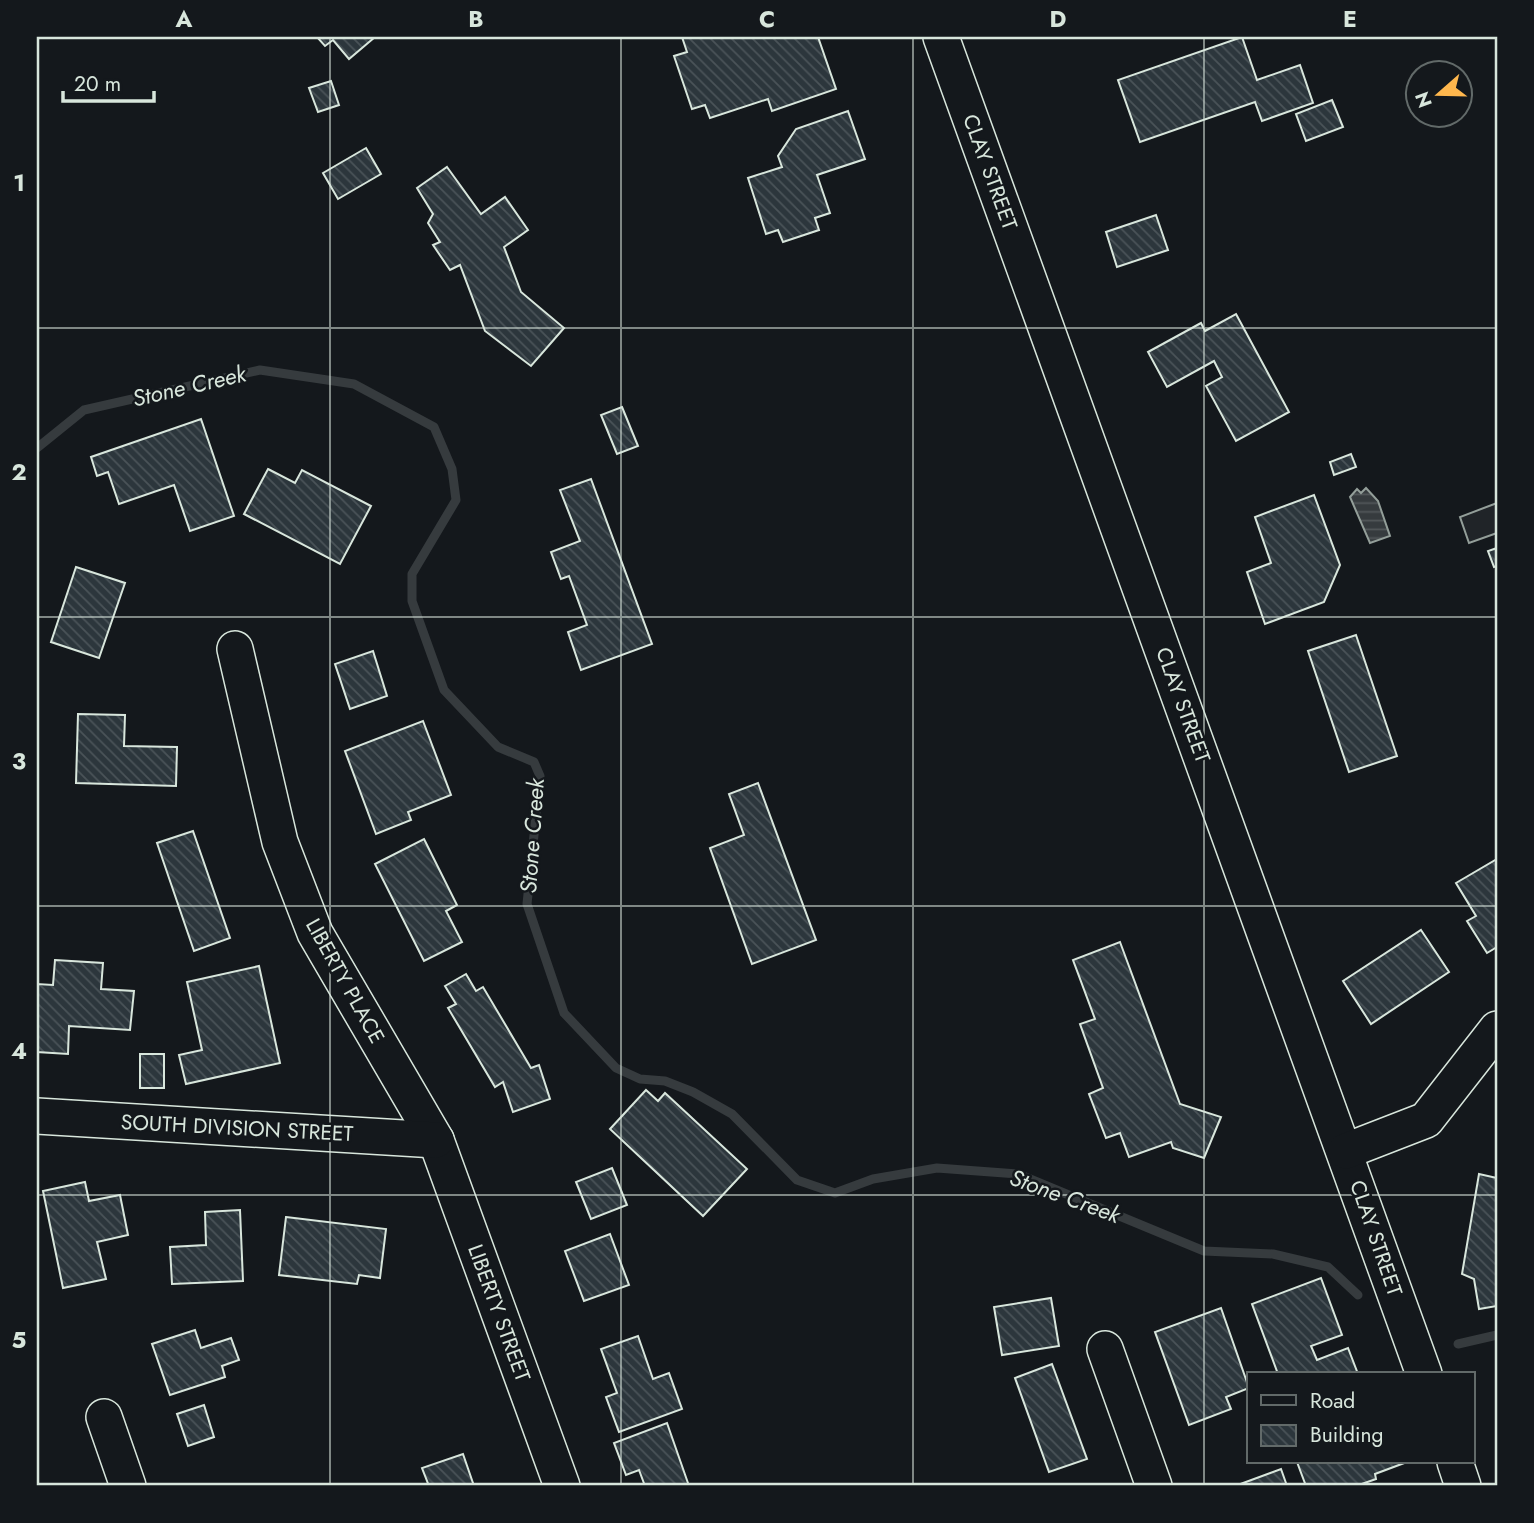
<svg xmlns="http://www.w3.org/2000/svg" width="1534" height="1523" font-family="Jost,sans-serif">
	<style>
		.pitch { fill: #202428; stroke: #939e99; stroke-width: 2 }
		.water { fill: url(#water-rules); stroke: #939e99; stroke-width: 2 }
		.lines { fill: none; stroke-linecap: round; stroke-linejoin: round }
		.stream { stroke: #363b3e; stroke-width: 9 }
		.building { fill: url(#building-back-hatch); stroke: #d8e6dc; stroke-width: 2 }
		.minor-casing { stroke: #d8e6dc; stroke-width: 38 }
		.minor { stroke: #14181c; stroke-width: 35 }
		.grid { fill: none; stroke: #d8e6dc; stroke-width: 2; stroke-opacity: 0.55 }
		.labels { text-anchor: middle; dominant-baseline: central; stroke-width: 5; stroke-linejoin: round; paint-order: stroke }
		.street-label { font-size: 21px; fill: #d8e6dc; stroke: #14181c }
		.water-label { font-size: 23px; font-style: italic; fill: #d8e6dc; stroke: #14181c }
		.neatline { fill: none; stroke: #d8e6dc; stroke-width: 2.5 }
		.grid-label { font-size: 23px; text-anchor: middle; font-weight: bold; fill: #d8e6dc }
	</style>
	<defs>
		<pattern id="water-rules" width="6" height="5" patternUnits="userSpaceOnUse" patternTransform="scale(1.75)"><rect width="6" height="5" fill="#363b3e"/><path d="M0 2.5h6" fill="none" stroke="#525759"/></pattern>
		<pattern id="building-back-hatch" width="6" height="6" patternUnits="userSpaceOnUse" patternTransform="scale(1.75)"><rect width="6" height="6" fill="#2c363c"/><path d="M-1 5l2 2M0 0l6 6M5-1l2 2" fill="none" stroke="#4a5358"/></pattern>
	</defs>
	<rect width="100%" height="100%" fill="#14181c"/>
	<!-- pitch -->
	<path class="pitch" d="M1497,503V533L1469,543L1460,517Z"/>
	<!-- water -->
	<path class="water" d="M1366,488L1378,501L1390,536L1370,543L1350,497L1357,489L1361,493Z"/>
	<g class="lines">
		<!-- stream -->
		<g class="stream">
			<path d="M37,448L84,410L260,370L354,384L434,427L452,469L456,500L412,574V601L444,690L498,747L534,762L540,776L527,904L564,1013L616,1068L640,1079L665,1081L693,1092L732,1114L797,1180L835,1193L873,1179L937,1168L1018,1174L1204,1251L1273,1254L1328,1267L1358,1295"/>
			<path d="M1458,1344L1497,1335"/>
		</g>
	</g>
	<!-- building -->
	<g class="building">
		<path d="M317,37H375L349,59L333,40L325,46Z"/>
		<path d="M682,37H818L836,89L772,111L768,99L710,118L705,105L692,109L674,56L687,52Z"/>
		<path d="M1242,37L1257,80L1300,65L1313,103L1262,121L1255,102L1140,142L1118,80Z"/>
		<path d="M331,81L339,105L318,112L309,88Z"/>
		<path d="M1332,100L1343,127L1306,141L1296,114Z"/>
		<path d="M848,111L865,159L817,175L830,213L815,218L819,230L783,242L778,230L766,234L748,178L782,167L778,156L796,129Z"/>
		<path d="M366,148L381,174L338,199L323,173Z"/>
		<path d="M447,167L481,214L505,197L528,230L504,247L521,292L564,328L531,366L485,331L460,265L450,270L433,245L440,242L428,223L433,214L417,188Z"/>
		<path d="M1156,215L1168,250L1117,267L1106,232Z"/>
		<path d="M1236,314L1289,412L1236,441L1206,386L1222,377L1214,361L1167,387L1148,352L1201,323L1205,331Z"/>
		<path d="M622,407L638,446L617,454L601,415Z"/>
		<path d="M201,419L234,516L190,531L174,485L119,504L108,472L97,476L91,457Z"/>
		<path d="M1351,454L1356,467L1334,475L1330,462Z"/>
		<path d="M268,469L295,483L302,470L371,506L340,564L244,514Z"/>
		<path d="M591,479L652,644L581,670L568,632L587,625L569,576L561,579L551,552L580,541L560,490Z"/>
		<path d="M1314,495L1340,565L1324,602L1265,624L1247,572L1271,563L1255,517Z"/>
		<path d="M1497,548V566L1494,567L1488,551Z"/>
		<path d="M76,567L125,583L99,658L51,642Z"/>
		<path d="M1356,635L1397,756L1349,772L1308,651Z"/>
		<path d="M373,651L387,696L350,709L335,664Z"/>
		<path d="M78,714L125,715L124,746L177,747L176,786L76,783Z"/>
		<path d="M423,721L451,795L408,812L411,820L376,834L345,751Z"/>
		<path d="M758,783L816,940L752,964L710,848L744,835L729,794Z"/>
		<path d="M193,831L230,938L194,951L157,843Z"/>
		<path d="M424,839L457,905L446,911L462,942L424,961L375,864Z"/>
		<path d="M1497,859V947L1487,953L1467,921L1476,916L1456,883Z"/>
		<path d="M1421,930L1449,972L1371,1024L1343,981Z"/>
		<path d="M1120,942L1180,1104L1221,1117L1204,1158L1173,1148L1171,1142L1129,1157L1120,1133L1106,1138L1089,1094L1103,1088L1080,1024L1095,1019L1073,960Z"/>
		<path d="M55,960L103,963L101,989L134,991L130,1030L69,1026L68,1054L37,1052V984L53,985Z"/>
		<path d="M259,966L280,1063L186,1084L179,1055L202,1050L187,982Z"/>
		<path d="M466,974L476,991L483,987L531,1068L539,1065L550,1099L513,1112L503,1082L495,1087L448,1008L456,1004L445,986Z"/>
		<rect x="140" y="1054" width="24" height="34"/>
		<path d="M646,1090L658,1101L665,1093L747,1169L703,1216L610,1129Z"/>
		<path d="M612,1168L627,1205L591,1219L576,1182Z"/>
		<path d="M1479,1174L1497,1178V1306L1479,1309L1474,1279L1462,1274Z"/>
		<path d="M85,1182L89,1201L120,1195L128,1235L97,1242L106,1279L63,1288L43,1191Z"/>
		<path d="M240,1210L243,1281L172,1284L170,1247L206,1245L205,1212Z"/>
		<path d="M286,1217L386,1229L380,1278L359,1275L357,1284L279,1275Z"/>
		<path d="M610,1234L629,1285L584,1301L565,1251Z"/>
		<path d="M1321,1278L1342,1335L1311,1346L1317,1360L1348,1348L1358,1374H1278L1252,1304Z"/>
		<path d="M1051,1298L1059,1346L1002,1355L994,1307Z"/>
		<path d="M1221,1308L1249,1388L1226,1397L1231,1409L1189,1425L1155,1332Z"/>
		<path d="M195,1330L201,1348L231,1338L239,1360L222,1366L225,1377L170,1395L152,1344Z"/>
		<path d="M638,1336L653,1379L669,1373L682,1409L619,1432L606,1397L617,1393L601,1349Z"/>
		<path d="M1052,1364L1087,1459L1049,1472L1015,1378Z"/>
		<path d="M204,1405L214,1437L188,1446L177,1414Z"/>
		<path d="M667,1423L689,1486H645L639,1470L626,1475L614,1443Z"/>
		<path d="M463,1454L474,1486H429L422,1468Z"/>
		<path d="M1297,1462H1407L1375,1474L1376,1479L1356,1486H1306Z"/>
		<path d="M1281,1469L1287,1486H1235Z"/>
	</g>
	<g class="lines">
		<defs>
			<g id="minor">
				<path d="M941,37L1424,1374"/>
				<path d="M235,649L280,842L315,933L436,1140L562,1486"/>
				<path d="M37,1116L436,1140"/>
				<path d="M1346,1151L1426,1120L1497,1029"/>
				<path d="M1105,1349L1154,1486"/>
				<path d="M104,1417L128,1486"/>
				<path d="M1455,1462L1463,1486"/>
			</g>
		</defs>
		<!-- minor casing -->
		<use href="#minor" class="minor-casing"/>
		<!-- minor -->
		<use href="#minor" class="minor"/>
	</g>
	<!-- grid -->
	<path class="grid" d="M330,37V1486M621,37V1486M913,37V1486M1204,37V1486M37,328H1497M37,617H1497M37,906H1497M37,1195H1497"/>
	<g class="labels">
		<!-- street labels -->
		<g class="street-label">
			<text transform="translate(990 172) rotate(70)">CLAY STREET</text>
			<text transform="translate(1183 705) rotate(70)">CLAY STREET</text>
			<text transform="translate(345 981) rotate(61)">LIBERTY PLACE</text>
			<text transform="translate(237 1128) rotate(3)">SOUTH DIVISION STREET</text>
			<text transform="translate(1376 1238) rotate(71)">CLAY STREET</text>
			<text transform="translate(499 1313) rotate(70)">LIBERTY STREET</text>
		</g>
		<!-- water labels -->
		<g class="water-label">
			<text transform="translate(189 386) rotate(-13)">Stone Creek</text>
			<text transform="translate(532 836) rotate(-86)">Stone Creek</text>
			<text transform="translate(1065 1196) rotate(20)">Stone Creek</text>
		</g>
	</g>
	<!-- border -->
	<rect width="1534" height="1523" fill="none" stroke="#14181c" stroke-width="77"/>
	<!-- legend -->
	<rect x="1247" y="1372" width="228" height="91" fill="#14181c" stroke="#626a69" stroke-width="2"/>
	<rect x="1261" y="1395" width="35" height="10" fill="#14181c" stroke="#626a69" stroke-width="2"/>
	<text x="1310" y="1408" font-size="21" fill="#d8e6dc">Road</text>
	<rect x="1261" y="1425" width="35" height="21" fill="url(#building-back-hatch)" stroke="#626a69" stroke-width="2"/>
	<text x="1310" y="1442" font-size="21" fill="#d8e6dc">Building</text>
	<!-- north arrow -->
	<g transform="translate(1439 94) rotate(250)"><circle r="33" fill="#14181c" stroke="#626a69" stroke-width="2"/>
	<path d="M0-5L12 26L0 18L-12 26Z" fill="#ffb74d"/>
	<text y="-10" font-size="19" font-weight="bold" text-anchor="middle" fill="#d8e6dc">N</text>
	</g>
	<!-- scale -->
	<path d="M63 91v10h91v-10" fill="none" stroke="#d8e6dc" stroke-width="3.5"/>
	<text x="74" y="91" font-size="21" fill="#d8e6dc" stroke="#14181c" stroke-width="5" paint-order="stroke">20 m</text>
	<rect x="38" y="38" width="1458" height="1446" class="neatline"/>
	<g class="grid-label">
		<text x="184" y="27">A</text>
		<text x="476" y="27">B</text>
		<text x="767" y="27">C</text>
		<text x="1058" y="27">D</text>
		<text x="1350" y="27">E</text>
		<text x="19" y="191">1</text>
		<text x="19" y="480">2</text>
		<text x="19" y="769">3</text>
		<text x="19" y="1059">4</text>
		<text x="19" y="1348">5</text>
	</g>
</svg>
